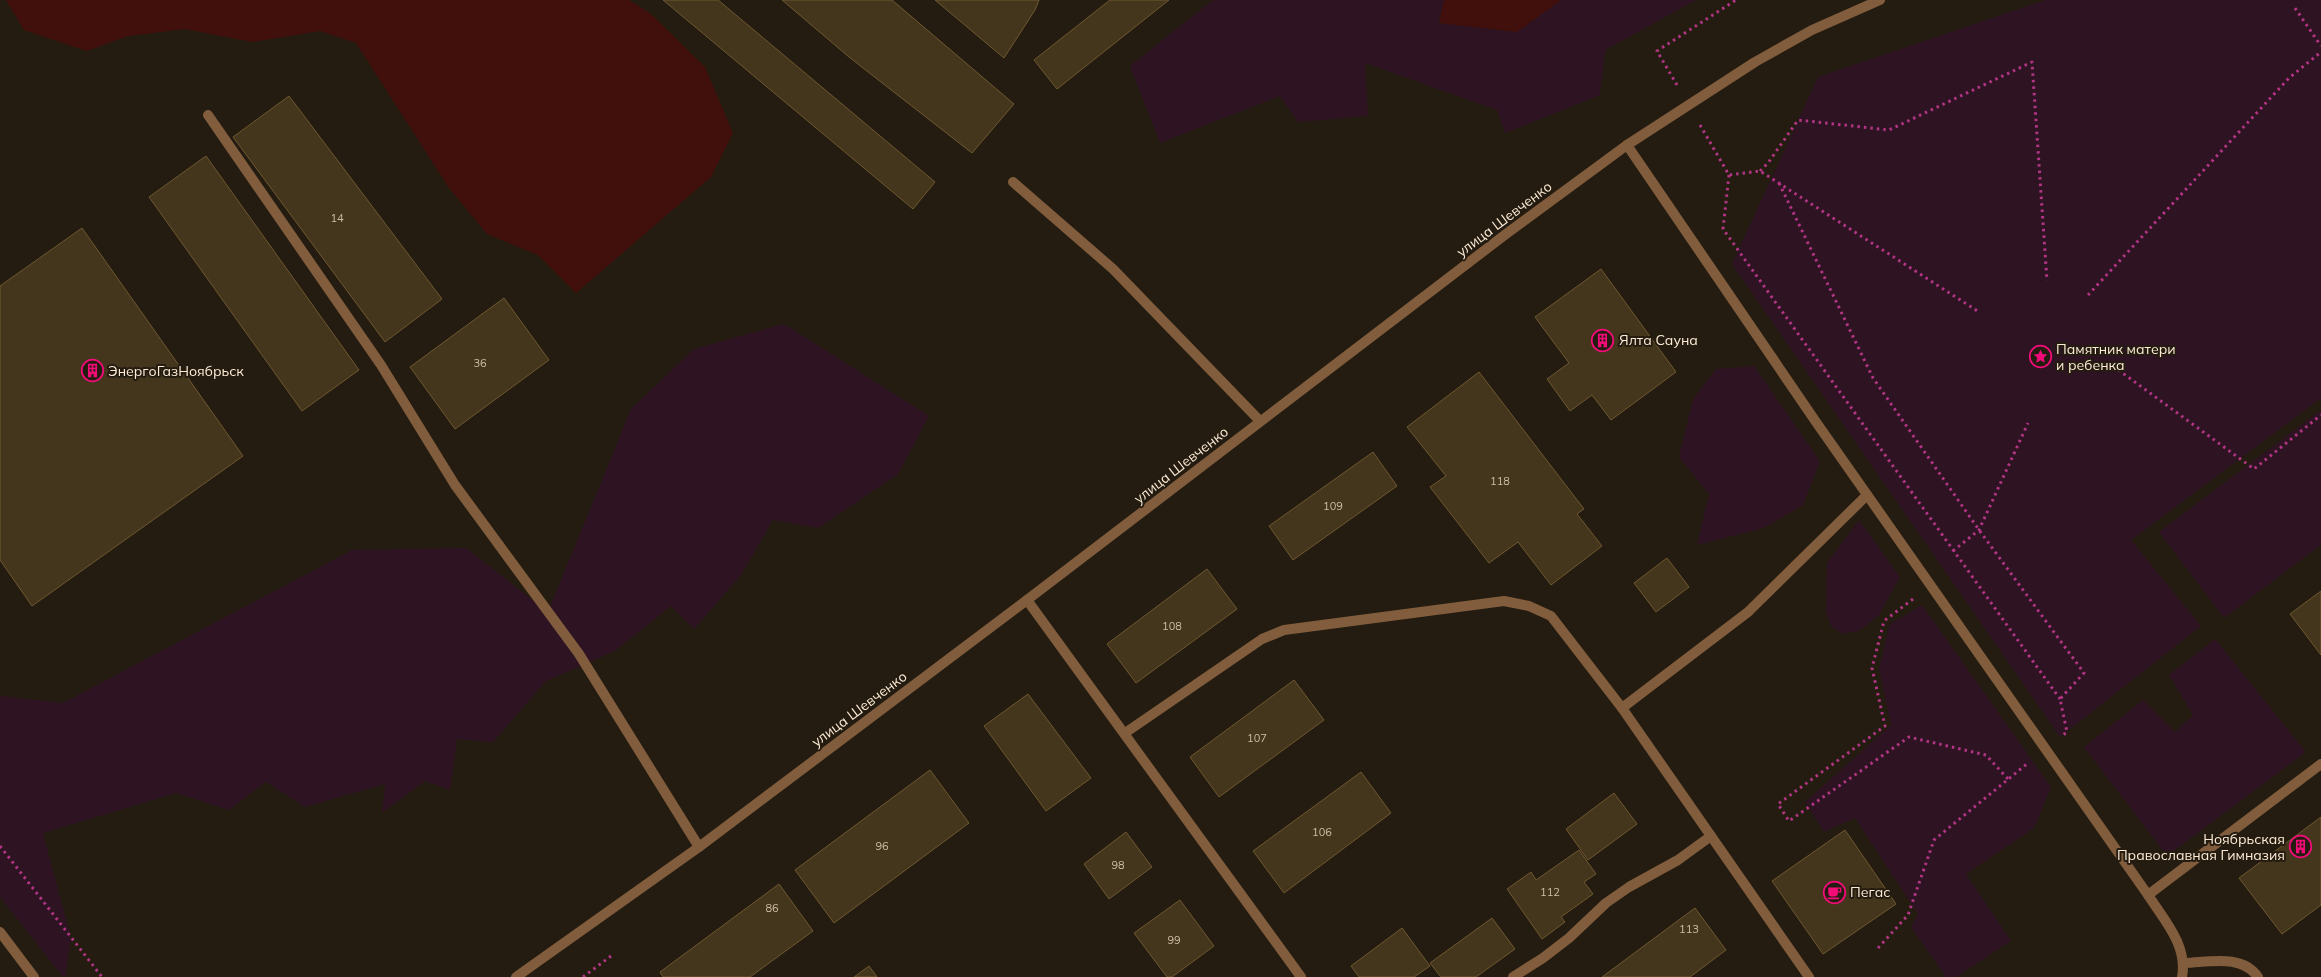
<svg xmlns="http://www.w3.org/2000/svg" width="2321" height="977" font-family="Mulish,sans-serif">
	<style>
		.green { fill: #2e1323 }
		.water { fill: #41100d }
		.building { fill: #44361d; stroke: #6f5830 }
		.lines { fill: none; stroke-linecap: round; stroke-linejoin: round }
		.path { stroke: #b13583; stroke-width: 3; stroke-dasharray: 2.5 4; stroke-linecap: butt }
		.service { stroke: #815d3d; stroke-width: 10 }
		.minor { stroke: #815d3d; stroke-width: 10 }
		.tertiary { stroke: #815d3d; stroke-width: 10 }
		.labels { text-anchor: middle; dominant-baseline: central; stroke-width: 4; stroke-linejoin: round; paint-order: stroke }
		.number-label { font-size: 11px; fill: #cfbea7 }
		.street-label { font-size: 14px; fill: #fdebd5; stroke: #241c10 }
		.poi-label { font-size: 14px; fill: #fdebd5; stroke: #241c10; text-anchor: start }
	</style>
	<rect width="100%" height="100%" fill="#241c10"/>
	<!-- green -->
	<g class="green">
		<path d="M1213,0H1444L1439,23L1517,32L1561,0H1696L1605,50L1600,95L1505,133L1497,110L1365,63L1368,116L1298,122L1280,96L1160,143L1130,66Z"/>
		<path d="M2045,0H2321V398L2131,540L2201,626L2060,737L1732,264L1818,77Z"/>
		<path d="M784,324L929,416L898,474L818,528L773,520L741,575L694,629L671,606L615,651L546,681L493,742L457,739L450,790L425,781L382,813L385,784L305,807L266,782L229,810L176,793L43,833L71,938L65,977H63L0,897V696L63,703L352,550L466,548L548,612L631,409L694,349Z"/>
		<path d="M1754,366L1820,461L1803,505L1764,528L1697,545L1709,494L1679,457L1693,399L1716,369Z"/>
		<path d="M2321,410V545L2224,618L2159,532Z"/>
		<path d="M1859,520L1900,577L1879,615L1859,631L1842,634L1831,626L1826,611L1827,563Z"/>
		<path d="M1922,605L2051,787L2034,828L1966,874L2011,941L1956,977H1946L1911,927L1918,914L1855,818L1824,832L1805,802L1891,725L1879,669L1890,624Z"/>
		<path d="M2215,639L2306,752L2167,856L2084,747L2143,700L2175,732L2193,715L2169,675Z"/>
	</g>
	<!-- water -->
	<g class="water">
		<path d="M6,0H629L651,14L705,67L733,133L711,177L576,293L538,255L487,234L449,188L356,43L320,31L252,42L185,29L128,36L87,51L24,30Z"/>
		<path d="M1444,0H1561L1517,32L1439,23Z"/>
	</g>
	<!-- building -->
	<g class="building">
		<path d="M663,0H718L935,182L913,209Z"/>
		<path d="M782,0H892L1014,104L972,153L849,57Z"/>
		<path d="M935,0H1039L1035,10L1004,58Z"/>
		<path d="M1110,0H1169L1057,89L1034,60Z"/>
		<path d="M289,96L442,299L385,342L233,137Z"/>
		<path d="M206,156L359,370L302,411L149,197Z"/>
		<path d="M82,228L243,456L32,606L0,560V286Z"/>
		<path d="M1601,269L1676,372L1611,420L1592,395L1570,411L1547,379L1569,363L1535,317Z"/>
		<path d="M504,298L549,360L455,429L410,367Z"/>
		<path d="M1479,372L1584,509L1577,514L1602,546L1551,585L1518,542L1489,563L1430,487L1446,476L1407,427Z"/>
		<path d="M1373,452L1397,486L1293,560L1269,526Z"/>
		<path d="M1667,558L1689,587L1656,612L1634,583Z"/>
		<path d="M1207,569L1237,609L1136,683L1107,644Z"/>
		<path d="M2321,591V655L2290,614Z"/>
		<path d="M1294,680L1324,720L1219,797L1190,757Z"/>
		<path d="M1028,694L1091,778L1046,811L984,726Z"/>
		<path d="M930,770L969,823L834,923L795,870Z"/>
		<path d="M1361,772L1391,813L1284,893L1253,851Z"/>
		<path d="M1614,793L1637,824L1588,860L1566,829Z"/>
		<path d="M2321,817V905L2282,934L2239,878Z"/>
		<path d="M1845,830L1896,904L1823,954L1772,881Z"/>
		<path d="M1126,832L1152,867L1109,899L1084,864Z"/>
		<path d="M1579,850L1596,874L1584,882L1593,894L1561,917L1565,922L1542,939L1507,889L1531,872L1536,880Z"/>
		<path d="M779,884L813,931L750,977H663L660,972Z"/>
		<path d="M1180,900L1214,946L1172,977H1167L1134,933Z"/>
		<path d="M1695,908L1726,950L1690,977H1602Z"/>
		<path d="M1492,918L1515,949L1476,977H1441L1430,963Z"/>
		<path d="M1402,928L1430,966L1414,977H1359L1351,966Z"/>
		<path d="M869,966L877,977H854Z"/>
	</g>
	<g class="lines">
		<!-- path -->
		<g class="path">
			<path d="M2295,8L2321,46"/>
			<path d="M1677,85L1657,51L1736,0"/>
			<path d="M1700,125L1729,175L1760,171L1979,312"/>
			<path d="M1760,171L1768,163L1798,120L1889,130L2032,62L2047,281"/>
			<path d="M1729,175L1723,229L2060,699"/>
			<path d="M1779,183L1873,378L1979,530L2084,673L2060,699L2067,732L2063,735"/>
			<path d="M2088,295L2289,78L2321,52"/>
			<path d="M2113,366L2254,469L2321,415"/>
			<path d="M1953,551L1979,530L2028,423"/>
			<path d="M1913,599L1884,621L1872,668L1885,726L1778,804L1789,821L1909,737L1986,755L2008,779"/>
			<path d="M0,846L102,977"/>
			<path d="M1878,948L1908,915L1934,840L2028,763"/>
			<path d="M583,977L611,956"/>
		</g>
		<!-- service -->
		<g class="service">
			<path d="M1013,182L1113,269L1260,421"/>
			<path d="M1027,600L1301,977"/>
			<path d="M1622,708L1809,977"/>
			<path d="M1125,733L1262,639L1284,630L1504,601L1529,606L1551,616L1622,708L1748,612L1867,495"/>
			<path d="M2148,895L2321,764"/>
			<path d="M2185,963C2210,962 2242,954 2258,977"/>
			<path d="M1513,977L1543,958L1569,938L1606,903L1629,887L1678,860L1711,836"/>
		</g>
		<!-- minor -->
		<g class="minor">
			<path d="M208,115L381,365L455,485L579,654L699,847"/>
			<path d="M1627,145L1816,422L2148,895C2165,921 2188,946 2182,977"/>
		</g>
		<!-- tertiary -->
		<g class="tertiary">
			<path d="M0,932L34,977"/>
			<path d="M516,977L699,847L1027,600L1506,234L1627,145L1755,62L1812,30L1880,0"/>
		</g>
	</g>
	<!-- icons -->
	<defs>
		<symbol id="building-ring" viewBox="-11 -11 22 22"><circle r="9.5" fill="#241c10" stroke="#f20c78" stroke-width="1.5"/><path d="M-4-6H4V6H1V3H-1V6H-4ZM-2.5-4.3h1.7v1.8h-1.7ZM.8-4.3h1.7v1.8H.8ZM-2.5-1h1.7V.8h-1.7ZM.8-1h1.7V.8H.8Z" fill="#f20c78"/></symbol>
		<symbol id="sight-ring" viewBox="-11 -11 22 22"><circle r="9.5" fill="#241c10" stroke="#f20c78" stroke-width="1.5"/><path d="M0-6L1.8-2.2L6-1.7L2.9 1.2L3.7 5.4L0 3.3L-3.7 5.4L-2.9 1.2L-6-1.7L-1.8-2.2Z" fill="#f20c78"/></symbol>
		<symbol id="cafe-ring" viewBox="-11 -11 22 22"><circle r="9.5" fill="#241c10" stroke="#f20c78" stroke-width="1.5"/><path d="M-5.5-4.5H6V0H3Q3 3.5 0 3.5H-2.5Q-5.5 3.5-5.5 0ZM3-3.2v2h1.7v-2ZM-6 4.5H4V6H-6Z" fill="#f20c78"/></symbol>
	</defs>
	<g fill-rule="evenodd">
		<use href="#building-ring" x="1590" y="328" width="25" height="25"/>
		<use href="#sight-ring" x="2028" y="344" width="25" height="25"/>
		<use href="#building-ring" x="80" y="358" width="25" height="25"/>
		<use href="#building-ring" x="2288" y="834" width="25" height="25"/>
		<use href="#cafe-ring" x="1822" y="880" width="25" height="25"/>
	</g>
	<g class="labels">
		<!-- number labels -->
		<g class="number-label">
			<text x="337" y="218">14</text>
			<text x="480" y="363">36</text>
			<text x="1500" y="481">118</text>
			<text x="1333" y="506">109</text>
			<text x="1172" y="626">108</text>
			<text x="1257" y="738">107</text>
			<text x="1322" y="832">106</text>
			<text x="882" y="846">96</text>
			<text x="1118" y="865">98</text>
			<text x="1550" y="892">112</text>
			<text x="772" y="908">86</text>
			<text x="1689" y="929">113</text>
			<text x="1174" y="940">99</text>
		</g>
		<!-- street labels -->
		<g class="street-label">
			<text transform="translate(1504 219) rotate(-37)">улица Шевченко</text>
			<text transform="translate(1181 465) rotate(-38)">улица Шевченко</text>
			<text transform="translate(859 709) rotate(-37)">улица Шевченко</text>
		</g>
		<!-- poi labels -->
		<g class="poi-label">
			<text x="1619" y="340">Ялта Сауна</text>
			<text x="2056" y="349">Памятник матери<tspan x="2056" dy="16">и ребенка</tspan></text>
			<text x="108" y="371">ЭнергоГазНоябрьск</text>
			<text x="2285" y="839" text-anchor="end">Ноябрьская<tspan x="2285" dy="16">Православная Гимназия</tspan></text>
			<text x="1850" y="892">Пегас</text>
		</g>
	</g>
</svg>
